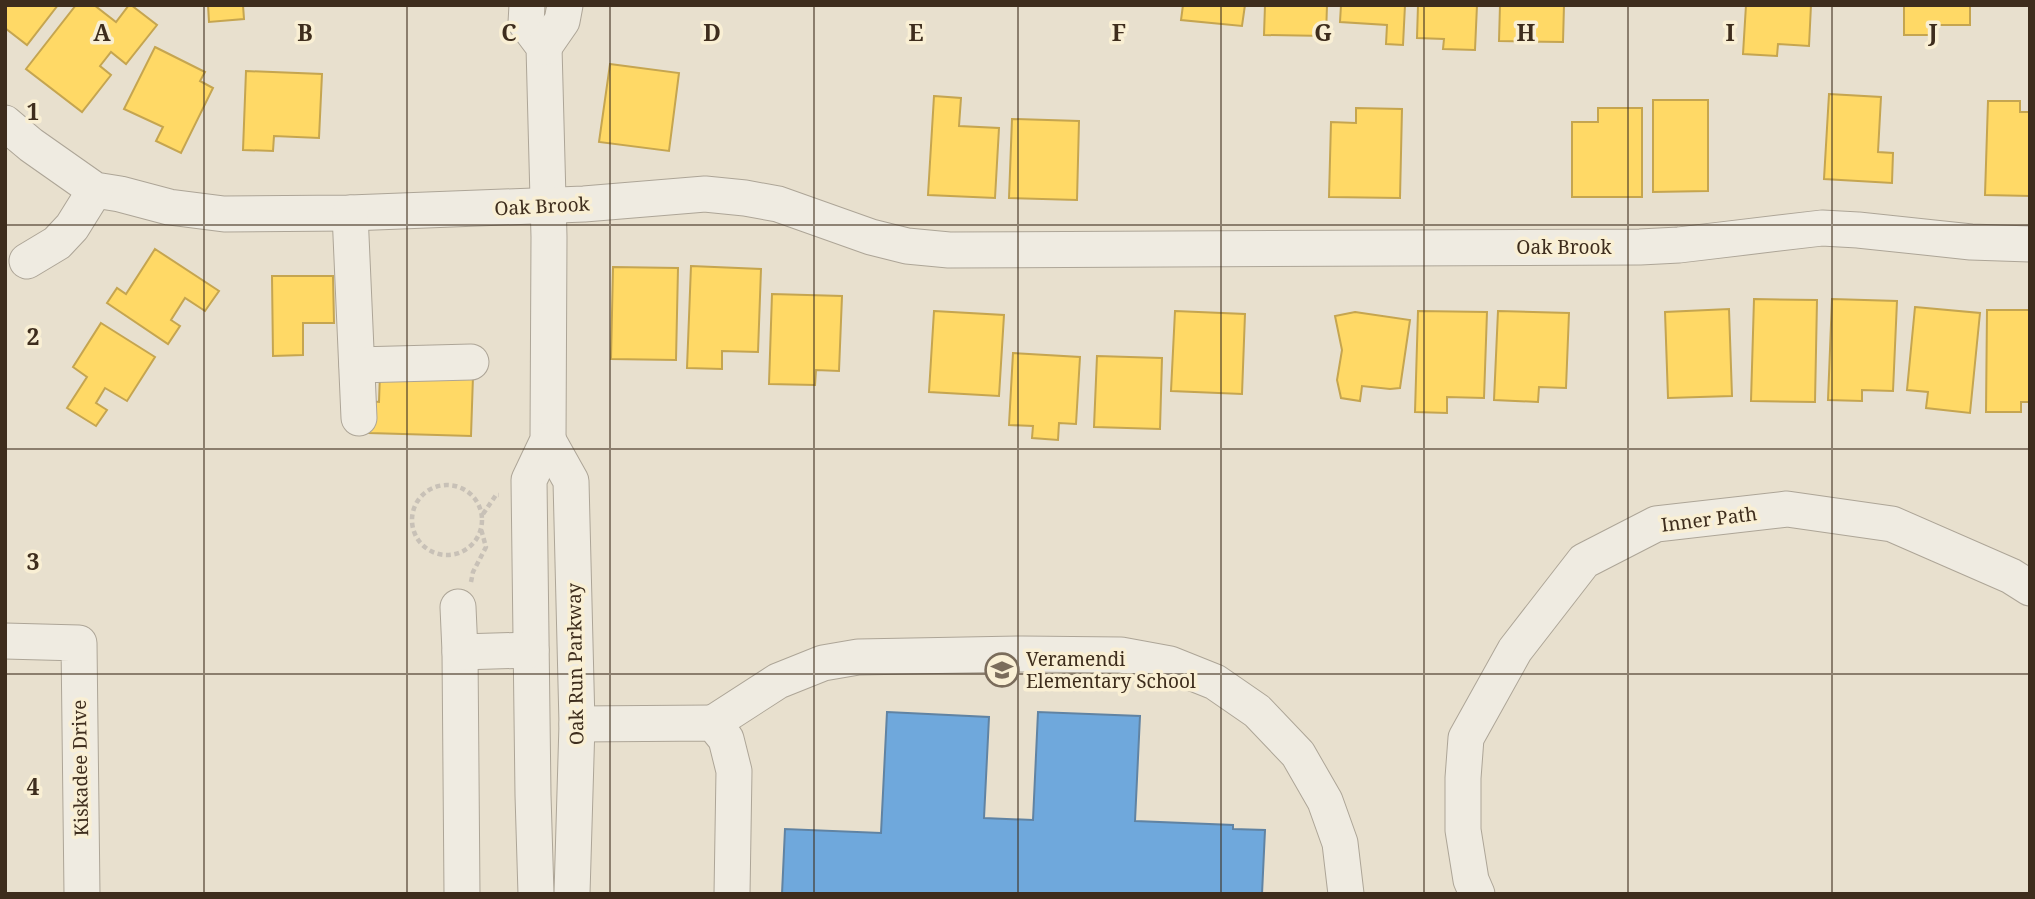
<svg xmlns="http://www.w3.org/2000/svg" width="2035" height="899" font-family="'Noto Serif',serif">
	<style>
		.homes { fill: #ffd966; stroke: #c5a550; stroke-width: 2 }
		.schools { fill: #6fa8dc; stroke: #6083a3; stroke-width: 2 }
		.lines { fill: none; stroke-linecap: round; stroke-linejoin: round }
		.minor-casing { stroke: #ada597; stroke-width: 37 }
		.path { stroke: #c8c1b7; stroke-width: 4.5; stroke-dasharray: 5 3.5; stroke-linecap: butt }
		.minor { stroke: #efebe1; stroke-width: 35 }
		.grid { fill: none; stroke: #3e2d1d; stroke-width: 2; stroke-opacity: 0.55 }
		.labels { text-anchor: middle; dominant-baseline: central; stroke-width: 7; stroke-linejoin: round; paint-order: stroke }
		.street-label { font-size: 19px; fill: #3e2d1d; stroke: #f9efd4 }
		.poi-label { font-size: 19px; fill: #3e2d1d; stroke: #f9efd4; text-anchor: start }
		.grid-label { font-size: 23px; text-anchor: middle; font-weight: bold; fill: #3e2d1d; stroke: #f9efd4; stroke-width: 7; stroke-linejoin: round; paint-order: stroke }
	</style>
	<rect width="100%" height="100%" fill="#e8e0ce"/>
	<!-- homes -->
	<g class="homes">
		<path d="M5,5H58L27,45L5,28Z"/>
		<path d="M76,5H94L116,22L129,5H131L157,25L126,64L111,52L100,66L111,75L82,112L26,69Z"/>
		<path d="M208,5H243L244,19L209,22Z"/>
		<path d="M1183,5H1245L1242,26L1181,20Z"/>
		<path d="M1265,5H1327L1326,36L1264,35Z"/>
		<path d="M1341,5H1405L1403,45L1386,44L1387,25L1340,22Z"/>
		<path d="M1418,5H1477L1475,50L1443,49L1444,39L1417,38Z"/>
		<path d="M1500,5H1564L1563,42L1499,41Z"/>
		<path d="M1746,5H1811L1809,46L1778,44L1777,56L1743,54Z"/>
		<path d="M1904,5H1970V25H1936L1935,35H1904Z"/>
		<path d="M155,47L205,72L200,81L213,88L181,153L156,141L163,127L124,109Z"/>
		<path d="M610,64L679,73L669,151L599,142Z"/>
		<path d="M246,71L322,74L319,138L274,136L273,151L243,150Z"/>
		<path d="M1829,94L1881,97L1878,152L1893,153L1892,183L1824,179Z"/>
		<path d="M934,96L961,98L959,126L999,128L995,198L928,195Z"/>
		<path d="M1653,100H1708V191L1653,192Z"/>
		<path d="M1988,101H2020V112H2030V196L1985,195Z"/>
		<path d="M1356,108L1402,109L1400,198L1329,197L1331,122L1356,123Z"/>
		<path d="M1598,108H1642V197H1572V122H1598Z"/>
		<path d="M1012,119L1079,121L1077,200L1009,198Z"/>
		<path d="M155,249L219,291L205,311L185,298L171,320L180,326L168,344L107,303L117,288L126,294Z"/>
		<path d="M691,266L761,269L758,352L722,351V369L687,368Z"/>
		<path d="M613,267L678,268L676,360L611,359Z"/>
		<path d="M272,276H333L334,323H303V355L273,356Z"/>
		<path d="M772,294L842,296L839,371L816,370L815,385L769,384Z"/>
		<path d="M1754,299L1817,300L1815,402L1751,401Z"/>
		<path d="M1832,299L1897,301L1893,391L1862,390V401L1828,400Z"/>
		<path d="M1915,307L1980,313L1970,413L1926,408L1928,392L1907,390Z"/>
		<path d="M1729,309L1732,396L1668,398L1665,312Z"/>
		<path d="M1987,310H2030V402H2021V412H1986Z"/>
		<path d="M934,311L1004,315L999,396L929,392Z"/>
		<path d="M1175,311L1245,314L1242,394L1171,391Z"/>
		<path d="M1418,311L1487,312L1484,398L1447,397V413L1415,412Z"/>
		<path d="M1498,311L1569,313L1566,388L1539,387L1538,402L1494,400Z"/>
		<path d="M1355,312L1410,320L1400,388L1390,389L1362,386L1360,401L1341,398L1337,380L1342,350L1335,316Z"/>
		<path d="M101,323L155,357L127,401L105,388L96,403L107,410L96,426L67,408L87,377L73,367Z"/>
		<path d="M1013,353L1080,357L1076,424L1059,423L1058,440L1032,438L1033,426L1009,425Z"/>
		<path d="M1097,356L1162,358L1160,429L1094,427Z"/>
		<path d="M380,374L473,376L471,436L369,433L370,401L379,402Z"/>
	</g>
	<!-- schools -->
	<path class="schools" d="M887,712L989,717L984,818L1033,820L1038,712L1140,716L1135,821L1233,825V829L1265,830L1262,894H782L785,829L881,833Z"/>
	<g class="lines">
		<defs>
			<g id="minor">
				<path d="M527,5L526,23L544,47L549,237L548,440L529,480L533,795L536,894"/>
				<path d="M544,47L562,21L565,5"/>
				<path d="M5,123L31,145L95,190L120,194L169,207L224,214L350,213L584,204L705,194L745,198L778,204L871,237L907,246L949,250L1640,247L1679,245L1822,228L1858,230L1971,242L2030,244"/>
				<path d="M350,213L359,418"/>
				<path d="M27,261L57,243L72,227L95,190"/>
				<path d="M357,365L471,362"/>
				<path d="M548,440L571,481L577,724L572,894"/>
				<path d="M458,607L460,652L462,894"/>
				<path d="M5,641L79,643L82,894"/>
				<path d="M460,652L531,650"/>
				<path d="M713,723L778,681L823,663L858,657L1022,654L1121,655L1170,664L1215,682L1257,711L1298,754L1325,801L1340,843L1346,894"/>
				<path d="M577,724L713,723L726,739L734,771L732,894"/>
				<path d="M1477,894L1471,880L1463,830V778L1466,738L1515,650L1584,561L1656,524L1787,509L1892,524L2011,576L2030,588"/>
			</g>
		</defs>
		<!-- minor casing -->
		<use href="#minor" class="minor-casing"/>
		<!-- path -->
		<g class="path">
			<circle cx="447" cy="520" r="35"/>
			<path d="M483,514L496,495H499"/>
			<path d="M471,582L473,572L486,547L481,529"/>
		</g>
		<!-- minor -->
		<use href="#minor" class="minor"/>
	</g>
	<!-- grid -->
	<path class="grid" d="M204,5V894M407,5V894M610,5V894M814,5V894M1018,5V894M1221,5V894M1424,5V894M1628,5V894M1832,5V894M5,225H2030M5,449H2030M5,674H2030"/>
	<!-- icons -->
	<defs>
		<symbol id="school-ring" viewBox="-11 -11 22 22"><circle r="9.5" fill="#f9efd4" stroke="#7a6c5b" stroke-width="1.5"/><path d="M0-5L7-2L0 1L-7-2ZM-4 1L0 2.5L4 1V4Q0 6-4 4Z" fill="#7a6c5b"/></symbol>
	</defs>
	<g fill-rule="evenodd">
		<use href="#school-ring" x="983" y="651" width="38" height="38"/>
	</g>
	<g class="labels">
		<!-- street labels -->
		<g class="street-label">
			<text transform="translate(542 206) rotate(-3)">Oak Brook</text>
			<text x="1564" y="247">Oak Brook</text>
			<text transform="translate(1709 519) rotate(-7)">Inner Path</text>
			<text transform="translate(575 664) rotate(-91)">Oak Run Parkway</text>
			<text transform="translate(80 768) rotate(-91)">Kiskadee Drive</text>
		</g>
		<!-- poi labels -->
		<g class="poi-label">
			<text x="1026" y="659">Veramendi<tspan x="1026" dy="22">Elementary School</tspan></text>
		</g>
	</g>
	<g class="grid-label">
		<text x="102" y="41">A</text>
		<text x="305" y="41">B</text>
		<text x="509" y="41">C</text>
		<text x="712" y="41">D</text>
		<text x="916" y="41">E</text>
		<text x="1119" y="41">F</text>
		<text x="1323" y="41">G</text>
		<text x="1526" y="41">H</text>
		<text x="1730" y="41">I</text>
		<text x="1933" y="41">J</text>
		<text x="33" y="120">1</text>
		<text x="33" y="345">2</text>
		<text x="33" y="570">3</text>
		<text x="33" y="795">4</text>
	</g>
	<!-- border -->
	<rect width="2035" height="899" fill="none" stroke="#3e2d1d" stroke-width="14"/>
</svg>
